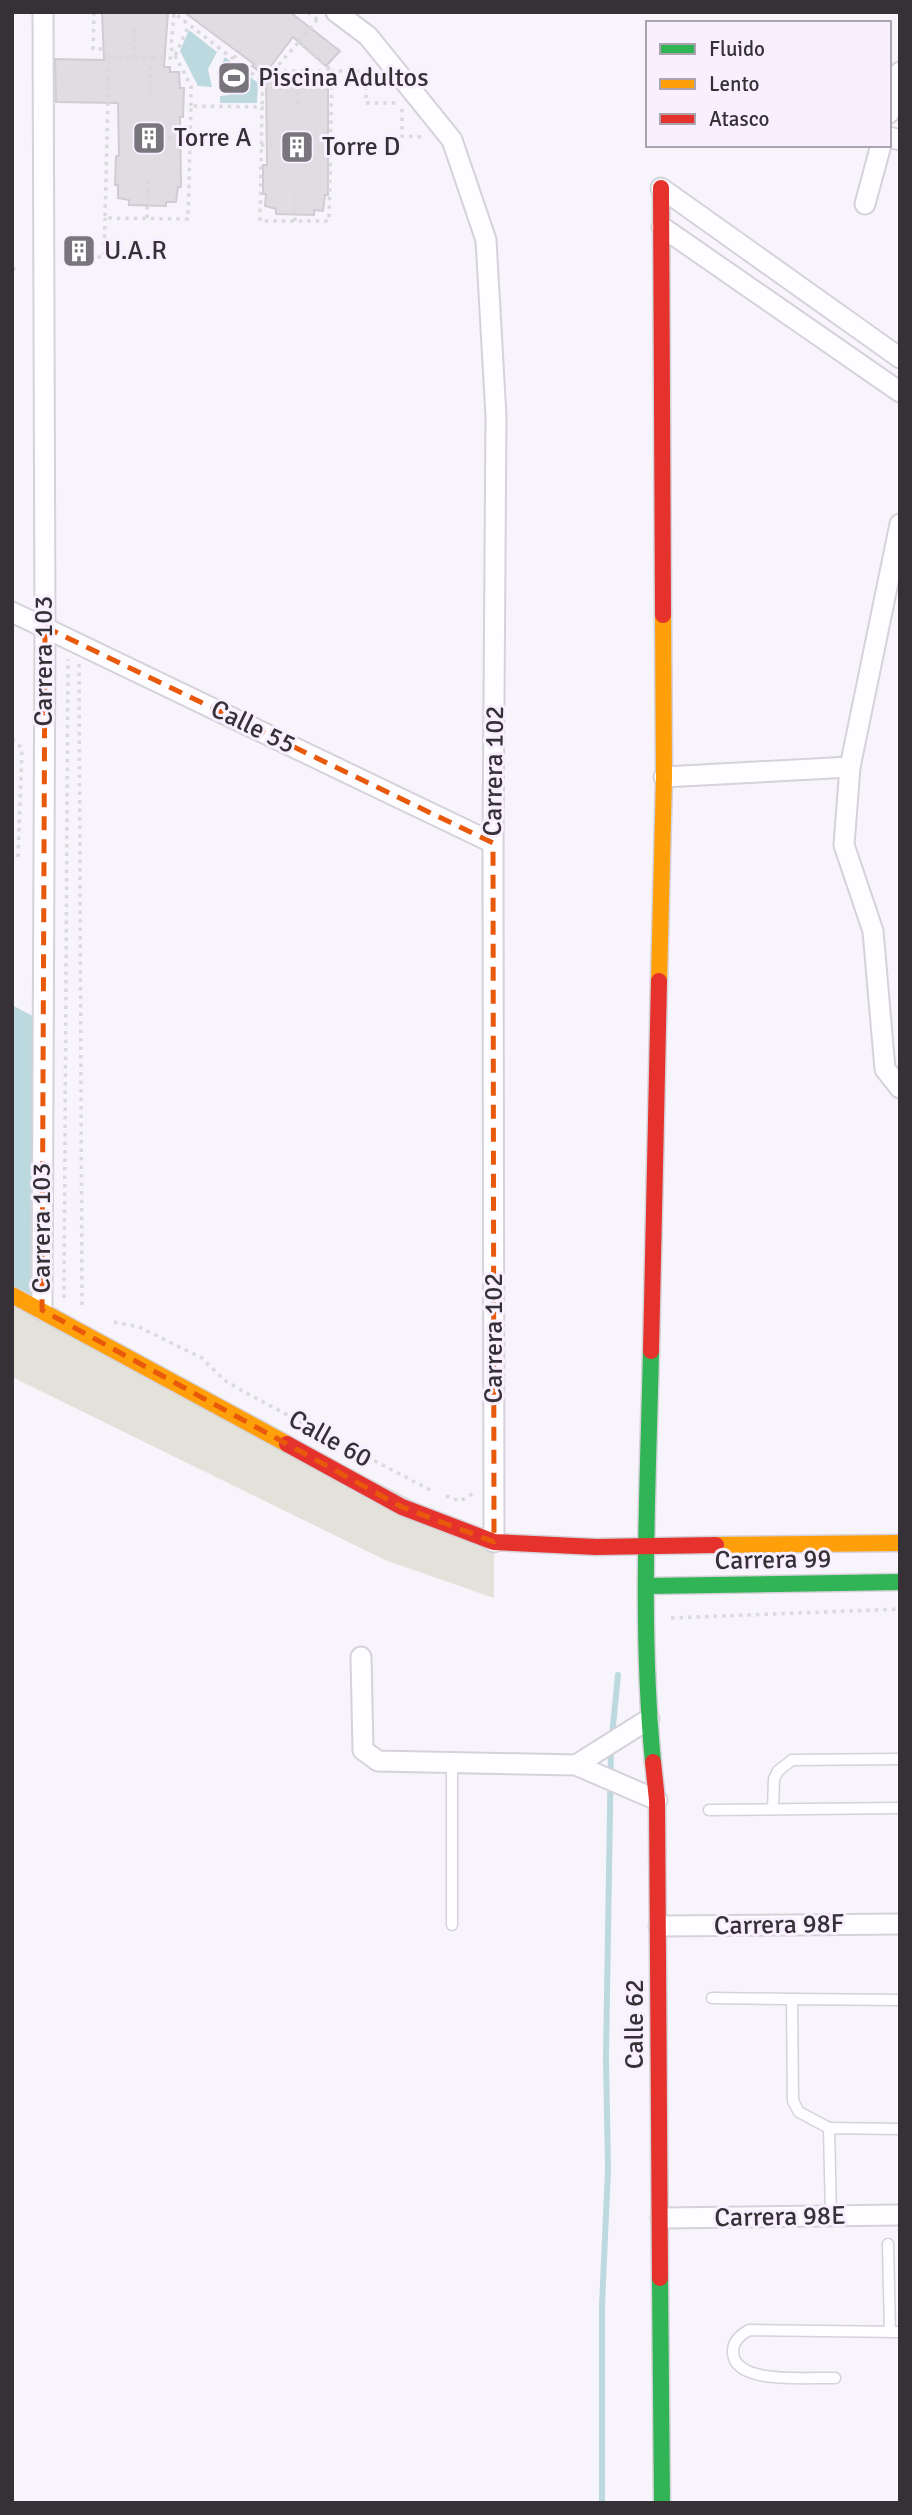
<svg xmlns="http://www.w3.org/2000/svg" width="912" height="2515" font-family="Signika,sans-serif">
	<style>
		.green { fill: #e2e2da }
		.water { fill: #bcd9df }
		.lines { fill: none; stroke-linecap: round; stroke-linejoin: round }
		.stream { stroke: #bcd9df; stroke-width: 6 }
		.building { fill: #e0dce2; stroke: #d0ccd3; stroke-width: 2 }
		.lane-casing { stroke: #d6d2d9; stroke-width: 13 }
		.street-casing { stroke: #d6d2d9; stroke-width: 23 }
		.fast-casing { stroke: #d6d2d9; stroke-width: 19 }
		.slow-casing { stroke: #d6d2d9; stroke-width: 19 }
		.jam-casing { stroke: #d6d2d9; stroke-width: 19 }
		.path { stroke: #dad9dc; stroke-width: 3.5; stroke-dasharray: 3.5 5; stroke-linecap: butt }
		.lane { stroke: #fefdff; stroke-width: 10 }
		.street { stroke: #fefdff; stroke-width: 19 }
		.fast { stroke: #30b455; stroke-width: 16 }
		.slow { stroke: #ff9f0a; stroke-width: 16 }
		.jam { stroke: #e5322d; stroke-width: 16 }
		.marked { fill: none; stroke: #e8590c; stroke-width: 5; stroke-dasharray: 14 9; stroke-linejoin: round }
		.labels { text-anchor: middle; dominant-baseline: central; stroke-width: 6; stroke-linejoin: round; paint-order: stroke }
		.poi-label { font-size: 26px; fill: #353137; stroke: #f9f0ff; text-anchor: start }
		.street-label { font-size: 26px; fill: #353137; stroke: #f9f0ff }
	</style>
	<rect width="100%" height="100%" fill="#f8f4fc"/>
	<!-- green -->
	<path class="green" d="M12,1295L494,1542V1598L385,1560L12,1377Z"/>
	<!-- water -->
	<g class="water">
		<path d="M189,30L217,52L208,69L212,87L198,86L180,51Z"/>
		<path d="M225,57L258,83L257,103H220V96L230,95L221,89L217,73Z"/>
		<path d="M12,1005L40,1020L42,1310L12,1295Z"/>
	</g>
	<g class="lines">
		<!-- stream -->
		<g class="stream">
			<path d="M612,1736L618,1675"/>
			<path d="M602,2503V2306L608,2169L606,2058L611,1747"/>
		</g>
	</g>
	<!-- building -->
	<g class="building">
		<path d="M102,12H168L164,67H170V72H179L180,88H184L183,117H180L181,187H178L176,202H166V206L129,205V200L118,198V185H115L116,156H119L118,103L56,102L55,59L104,60Z"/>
		<path d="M184,12H290L340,51L326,66L293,37L264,75L252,66L254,64Z"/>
		<path d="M266,75L317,76L309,84H328V195H325L323,211L314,210V215L276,214V209L265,206L266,194H263V165H267Z"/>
	</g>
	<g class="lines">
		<defs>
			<g id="lane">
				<path d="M773,1809L774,1779L778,1771L792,1760L900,1759"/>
				<path d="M709,1810L900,1808"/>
				<path d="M452,1925V1763"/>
				<path d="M712,1998L792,1999"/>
				<path d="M829,2128L799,2112L793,2101L792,1999L900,2000"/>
				<path d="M831,2216L829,2128L900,2129"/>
				<path d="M888,2244L890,2332"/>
				<path d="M835,2378C810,2377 732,2386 733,2351C733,2341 740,2335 749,2330L900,2332"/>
			</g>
			<g id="street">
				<path d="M336,12L368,36L452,140L486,240L496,416L493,843L494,1542"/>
				<path d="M889,113L900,72"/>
				<path d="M889,137L900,140"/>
				<path d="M661,188L900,358"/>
				<path d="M865,204L881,145"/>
				<path d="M662,227L900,392"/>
				<path d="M12,612L493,843"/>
				<path d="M850,767L844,845L873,931L885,1069L900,1088"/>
				<path d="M664,777L850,767L900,524"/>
				<path d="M42,1310L45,627L43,12"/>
				<path d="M361,1657L363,1750L378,1761L576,1765L657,1800"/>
				<path d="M576,1765L649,1719"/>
				<path d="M659,1926L900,1924"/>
				<path d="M661,2218L900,2215"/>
			</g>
			<g id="fast">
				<path d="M651,1351C648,1487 640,1626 653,1762"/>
				<path d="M647,1586L900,1582"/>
				<path d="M660,2278L662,2503"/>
			</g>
			<g id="slow">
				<path d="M659,981L664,777L663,615"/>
				<path d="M12,1295L287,1444"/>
				<path d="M716,1545L900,1543"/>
			</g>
			<g id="jam">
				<path d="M661,188L663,615"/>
				<path d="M651,1351L659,981"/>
				<path d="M287,1444L402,1507L494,1542L596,1547L716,1545"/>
				<path d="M653,1762L657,1800L660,2278"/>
			</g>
		</defs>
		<!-- lane casing -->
		<use href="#lane" class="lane-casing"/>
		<!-- street casing -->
		<use href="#street" class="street-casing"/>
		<!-- fast casing -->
		<use href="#fast" class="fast-casing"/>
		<!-- slow casing -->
		<use href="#slow" class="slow-casing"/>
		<!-- jam casing -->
		<use href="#jam" class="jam-casing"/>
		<!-- path -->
		<g class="path">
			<path d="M94,12L93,49H102L109,57L105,218L188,219L191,106L262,107L260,221H329L332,71H366V103H397"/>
			<path d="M308,12L319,21"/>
			<path d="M269,14L270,12"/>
			<path d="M299,42L317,20"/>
			<path d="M109,57L174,58L189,25"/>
			<path d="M134,58L135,23"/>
			<path d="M234,58L245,43"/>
			<path d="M273,71L299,42L332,71"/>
			<path d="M263,82L273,71H330"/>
			<path d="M150,95L151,59"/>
			<path d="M298,104L299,71"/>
			<path d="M191,106V86L171,48L174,13L263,82L262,107"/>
			<path d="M402,109V136L426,137"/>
			<path d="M168,137L190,138"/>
			<path d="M261,145H278"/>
			<path d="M147,218L148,178"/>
			<path d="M295,221L296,187"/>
			<path d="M89,257H104L105,218"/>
			<path d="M12,268L19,271"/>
			<path d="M79,664L82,1306"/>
			<path d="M12,739L22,748L18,858H12"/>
			<path d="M64,1298L68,659"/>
			<path d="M114,1322L139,1327L202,1358L224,1380L248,1394L432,1491"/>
			<path d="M446,1496L460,1501L474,1493"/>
			<path d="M671,1618L900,1609"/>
		</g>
		<!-- lane -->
		<use href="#lane" class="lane"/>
		<!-- street -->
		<use href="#street" class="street"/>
		<!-- fast -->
		<use href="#fast" class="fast"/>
		<!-- slow -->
		<use href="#slow" class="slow"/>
		<!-- jam -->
		<use href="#jam" class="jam"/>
	</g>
	<!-- marked area -->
	<path class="marked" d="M45,627L493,843L494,1542L402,1507L42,1310Z"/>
	<!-- icons -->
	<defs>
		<symbol id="stadium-square" viewBox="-11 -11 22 22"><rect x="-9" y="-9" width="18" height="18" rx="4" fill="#79757c" stroke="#f9f0ff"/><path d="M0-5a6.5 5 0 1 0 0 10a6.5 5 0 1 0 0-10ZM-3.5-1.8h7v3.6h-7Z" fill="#fff"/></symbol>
		<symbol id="building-square" viewBox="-11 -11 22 22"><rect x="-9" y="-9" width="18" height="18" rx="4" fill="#79757c" stroke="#f9f0ff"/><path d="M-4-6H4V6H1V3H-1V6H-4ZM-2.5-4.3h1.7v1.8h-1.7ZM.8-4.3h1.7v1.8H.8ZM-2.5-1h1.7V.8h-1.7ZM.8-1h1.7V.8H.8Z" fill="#fff"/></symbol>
	</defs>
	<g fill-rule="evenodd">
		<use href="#stadium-square" x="215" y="59" width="38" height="38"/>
		<use href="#building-square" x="130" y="119" width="38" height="38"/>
		<use href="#building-square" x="278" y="128" width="38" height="38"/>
		<use href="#building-square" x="60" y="232" width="38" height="38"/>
	</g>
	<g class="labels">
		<!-- poi labels -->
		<g class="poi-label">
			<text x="258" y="78">Piscina Adultos</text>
			<text x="174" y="138">Torre A</text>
			<text x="322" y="147">Torre D</text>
			<text x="104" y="251">U.A.R</text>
		</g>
		<!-- street labels -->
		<g class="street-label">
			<text transform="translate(44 661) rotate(-90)">Carrera 103</text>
			<text transform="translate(253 727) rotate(26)">Calle 55</text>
			<text transform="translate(494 771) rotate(-89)">Carrera 102</text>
			<text transform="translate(42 1228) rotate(-90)">Carrera 103</text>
			<text transform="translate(494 1338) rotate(-90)">Carrera 102</text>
			<text transform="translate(330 1439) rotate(29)">Calle 60</text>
			<text transform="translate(773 1560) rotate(-1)">Carrera 99</text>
			<text transform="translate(779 1925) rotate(-1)">Carrera 98F</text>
			<text transform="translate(635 2024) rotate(-90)">Calle 62</text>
			<text transform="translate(780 2217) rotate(-1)">Carrera 98E</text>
		</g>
	</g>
	<!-- border -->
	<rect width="912" height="2515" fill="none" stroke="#353137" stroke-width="28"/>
	<!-- legend -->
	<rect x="646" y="21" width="245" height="126" fill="#f9f0ff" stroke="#aba4af" stroke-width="2"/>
	<rect x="660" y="44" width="35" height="10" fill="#30b455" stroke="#aba4af" stroke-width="2"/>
	<text x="709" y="56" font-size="21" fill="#353137">Fluido</text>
	<rect x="660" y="79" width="35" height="10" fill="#ff9f0a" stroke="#aba4af" stroke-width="2"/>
	<text x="709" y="91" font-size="21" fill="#353137">Lento</text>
	<rect x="660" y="114" width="35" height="10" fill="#e5322d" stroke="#aba4af" stroke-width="2"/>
	<text x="709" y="126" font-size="21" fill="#353137">Atasco</text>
</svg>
